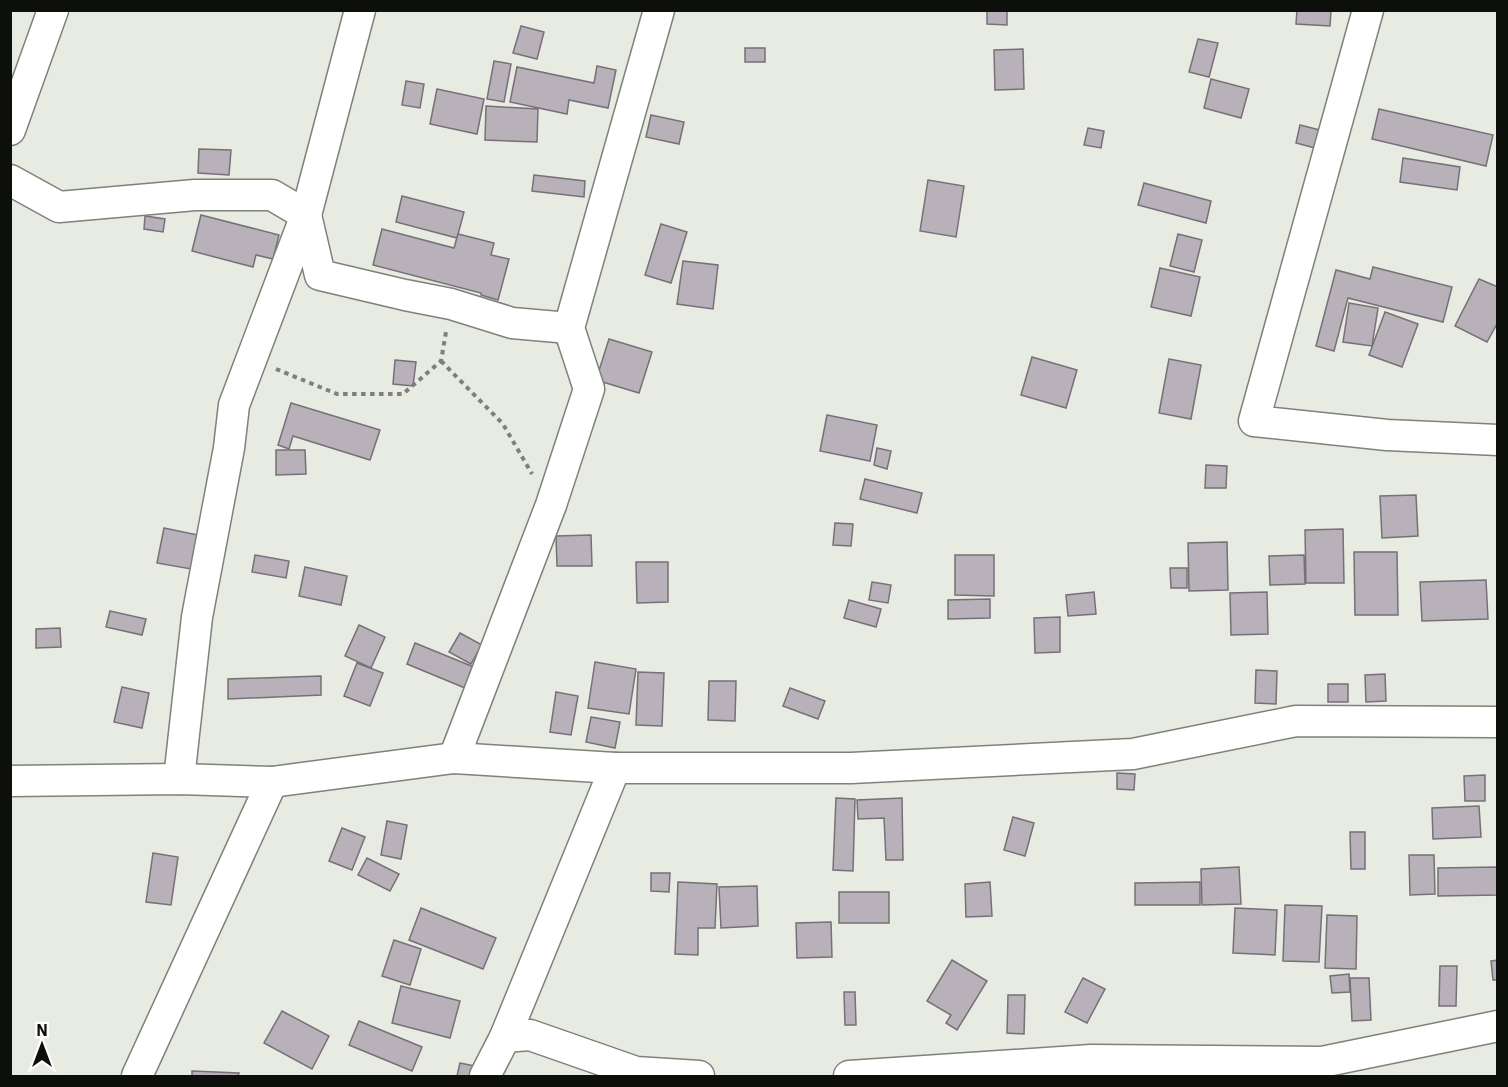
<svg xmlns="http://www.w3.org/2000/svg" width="1508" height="1087" font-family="'IBM Plex Sans',sans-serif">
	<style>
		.building { fill: #b8b1b9; stroke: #767077; stroke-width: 1.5 }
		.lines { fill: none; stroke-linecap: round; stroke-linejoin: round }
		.minor-casing { stroke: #7e8279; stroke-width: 33 }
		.path { stroke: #7e817a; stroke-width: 4; stroke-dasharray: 4.5 4.5; stroke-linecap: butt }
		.minor { stroke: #fff; stroke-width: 30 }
	</style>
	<rect width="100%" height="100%" fill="#e7ebe1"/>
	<!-- building -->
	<g class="building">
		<path d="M987,10H1007V25L987,24Z"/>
		<path d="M1297,10H1331L1330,26L1296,24Z"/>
		<path d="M521,26L544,32L537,59L513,53Z"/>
		<path d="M1198,39L1218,43L1209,77L1189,72Z"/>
		<rect x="745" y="48" width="20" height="14"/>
		<path d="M1023,49L1024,89L995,90L994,50Z"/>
		<path d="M494,61L511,64L504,102L487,99Z"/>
		<path d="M597,66L616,70L608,108L569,100L567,114L510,102L517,67L594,83Z"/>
		<path d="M1211,79L1249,89L1241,118L1204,108Z"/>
		<path d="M406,81L424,84L420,108L402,105Z"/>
		<path d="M437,89L484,99L477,134L430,124Z"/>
		<path d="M486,106L538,109L537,142L485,140Z"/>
		<path d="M1379,109L1493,135L1486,166L1372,139Z"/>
		<path d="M651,115L684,122L679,144L646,137Z"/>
		<path d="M1300,125L1320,130L1315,148L1296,143Z"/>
		<path d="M1088,128L1104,131L1101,148L1084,145Z"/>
		<path d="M199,149L231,150L229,175L198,173Z"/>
		<path d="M1403,158L1460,167L1457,190L1400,182Z"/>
		<path d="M534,175L585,181L584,197L532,191Z"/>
		<path d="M928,180L964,186L956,237L920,231Z"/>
		<path d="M1144,183L1211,201L1206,223L1138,205Z"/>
		<path d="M402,196L464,212L457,238L396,222Z"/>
		<path d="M201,215L279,235L273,259L256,255L253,267L192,251Z"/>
		<path d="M145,216L165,219L163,232L144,229Z"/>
		<path d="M661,224L687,232L671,283L645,275Z"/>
		<path d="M382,229L454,248L458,234L494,243L491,255L509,259L498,300L481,295V293L373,265Z"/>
		<path d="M1178,234L1202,240L1194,272L1170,266Z"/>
		<path d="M683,261L718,265L713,309L677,304Z"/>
		<path d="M1373,267L1452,287L1443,322L1348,298L1334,351L1316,346L1336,270L1370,279Z"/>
		<path d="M1160,268L1200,277L1191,316L1151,307Z"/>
		<path d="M1479,279L1498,287V322L1487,342L1455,326Z"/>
		<path d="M1349,303L1378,308L1372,346L1343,342Z"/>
		<path d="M1385,312L1418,324L1402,367L1369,355Z"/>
		<path d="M609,339L652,352L639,393L596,380Z"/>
		<path d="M1032,357L1077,370L1066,408L1021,395Z"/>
		<path d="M1169,359L1201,365L1191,419L1159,413Z"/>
		<path d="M395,360L416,362L413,386L393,384Z"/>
		<path d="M291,403L380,430L370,460L293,436L289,449L278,445Z"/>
		<path d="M827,415L877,425L870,461L820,451Z"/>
		<path d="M877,448L891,451L887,469L874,465Z"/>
		<path d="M276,450H305L306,474L276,475Z"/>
		<path d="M1206,465L1227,466L1226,488H1205Z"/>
		<path d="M865,479L922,493L917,513L860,499Z"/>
		<path d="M1416,495L1418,536L1382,538L1380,496Z"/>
		<path d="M835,523L853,524L851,546L833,545Z"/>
		<path d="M164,528L198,535L191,569L157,563Z"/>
		<path d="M1343,529L1344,583H1306L1305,530Z"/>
		<path d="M591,535L592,566H557L556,536Z"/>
		<path d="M1227,542L1228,590L1189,591L1188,543Z"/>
		<path d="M1354,552H1397L1398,615H1355Z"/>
		<path d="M255,555L289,561L286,578L252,572Z"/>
		<path d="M955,555H994V596L955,595Z"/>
		<path d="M1304,555L1305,584L1270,585L1269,556Z"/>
		<path d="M636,562H668V602L637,603Z"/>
		<path d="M305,567L347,576L341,605L299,596Z"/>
		<path d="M1170,568H1187V588H1171Z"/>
		<path d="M1486,580L1488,619L1422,621L1420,582Z"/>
		<path d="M872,582L891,585L888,603L869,600Z"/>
		<path d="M1094,592L1096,614L1068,616L1066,595Z"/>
		<path d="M1267,592L1268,634L1231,635L1230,593Z"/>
		<path d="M990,599V618L948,619V600Z"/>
		<path d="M849,600L881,609L876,627L844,618Z"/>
		<path d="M110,611L146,619L142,635L106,627Z"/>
		<path d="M1060,617V652L1035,653L1034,618Z"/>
		<path d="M359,625L385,637L371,668L345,656Z"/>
		<path d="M60,628L61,647L36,648V629Z"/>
		<path d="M460,633L482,645L471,664L449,652Z"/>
		<path d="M415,643L486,672L477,693L407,664Z"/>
		<path d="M595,662L636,669L629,714L588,708Z"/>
		<path d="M357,663L383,673L370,706L344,696Z"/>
		<path d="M1256,670L1277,671L1276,704L1255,703Z"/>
		<path d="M638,672L664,673L662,726L636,725Z"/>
		<path d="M1385,674L1386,701L1366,702L1365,675Z"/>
		<path d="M321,676V695L228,699V679Z"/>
		<path d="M709,681H736L735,721L708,720Z"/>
		<rect x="1328" y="684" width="20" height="18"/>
		<path d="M122,687L149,693L142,728L114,722Z"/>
		<path d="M790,688L825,701L818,719L783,706Z"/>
		<path d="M556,692L578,696L571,735L550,732Z"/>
		<path d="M591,717L620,722L615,748L586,742Z"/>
		<path d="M1117,773L1135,774L1134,790L1117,789Z"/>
		<path d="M1485,775V801H1465L1464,776Z"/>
		<path d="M836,798L855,799L853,871L833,870Z"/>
		<path d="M902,798L903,860H886L884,818L858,819L857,800Z"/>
		<path d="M1479,806L1481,837L1433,839L1432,808Z"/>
		<path d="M1013,817L1034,823L1025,856L1004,850Z"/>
		<path d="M387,821L407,825L401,859L381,855Z"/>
		<path d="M342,828L365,837L352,870L329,861Z"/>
		<path d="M1350,832H1365V869H1351Z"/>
		<path d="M153,853L178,857L171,905L146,902Z"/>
		<path d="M1409,855H1434L1435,894L1410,895Z"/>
		<path d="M367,858L399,874L390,891L358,875Z"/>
		<path d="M1239,867L1241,904L1202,905L1201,869Z"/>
		<path d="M1498,867V895L1438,896V868Z"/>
		<path d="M651,873H670L669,892L651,891Z"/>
		<path d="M678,882L717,884L715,928H698V955L675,954Z"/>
		<path d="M990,882L992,916L966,917L965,884Z"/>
		<path d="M1200,882V905H1135V883Z"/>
		<path d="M757,886L758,926L721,928L719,887Z"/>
		<rect x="839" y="892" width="50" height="31"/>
		<path d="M1285,905L1322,906L1319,962L1283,961Z"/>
		<path d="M421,908L496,938L483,969L409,940Z"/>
		<path d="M1235,908L1277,910L1275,955L1233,953Z"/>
		<path d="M1327,915L1357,916L1356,969L1325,968Z"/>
		<path d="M831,922L832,957L797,958L796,923Z"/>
		<path d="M394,940L421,949L410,985L382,976Z"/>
		<path d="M952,960L987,981L957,1030L946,1023L951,1015L927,1001Z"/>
		<path d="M1498,960V980H1493L1491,961Z"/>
		<path d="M1440,966H1457L1456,1006H1439Z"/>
		<path d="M1349,974L1350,992L1332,993L1330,976Z"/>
		<path d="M1083,978L1105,989L1087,1023L1065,1012Z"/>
		<path d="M1350,978H1369L1371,1020L1352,1021Z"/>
		<path d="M401,986L460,1001L450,1038L392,1023Z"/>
		<path d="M844,992H855L856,1025H845Z"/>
		<path d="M1008,995H1025L1024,1034L1007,1033Z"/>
		<path d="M282,1011L329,1036L312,1069L264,1043Z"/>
		<path d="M359,1021L422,1047L412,1071L349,1045Z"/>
		<path d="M460,1063L485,1068L483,1076H457Z"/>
		<path d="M192,1071L239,1073L238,1076H192Z"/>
	</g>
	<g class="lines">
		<defs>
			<g id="minor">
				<path d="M1368,10L1254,421L1387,435L1498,440"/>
				<path d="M10,130L53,10"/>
				<path d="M10,180L59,207L195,195H272L306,215L320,275L405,295L451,304L512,323L569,328"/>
				<path d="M454,758L551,505L589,389L569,328L659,10"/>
				<path d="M179,779L197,617L229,448L234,405L306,215L360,10"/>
				<path d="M10,781L179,779L272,782L454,758L615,768H851L1133,754L1296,721L1498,722"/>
				<path d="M505,1037L530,1035L636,1072L699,1076"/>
				<path d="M137,1076L272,782"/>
				<path d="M485,1076L505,1037L615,768"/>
				<path d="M849,1076L1091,1060L1322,1062L1498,1026"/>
			</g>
		</defs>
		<!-- minor casing -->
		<use href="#minor" class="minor-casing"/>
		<!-- path -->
		<g class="path">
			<path d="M441,361L503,424L532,474"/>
			<path d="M276,369L337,394H403L441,361L446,332"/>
		</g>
		<!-- minor -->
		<use href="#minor" class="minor"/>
	</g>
	<!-- border -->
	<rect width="1508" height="1087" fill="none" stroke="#0d0f0b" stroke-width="24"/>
	<!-- north arrow -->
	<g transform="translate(42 1045)" stroke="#ffffff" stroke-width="4.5" paint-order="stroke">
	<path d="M0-4.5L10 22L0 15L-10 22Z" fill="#0d0f0b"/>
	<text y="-9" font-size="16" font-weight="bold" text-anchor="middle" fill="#0d0f0b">N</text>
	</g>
</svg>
